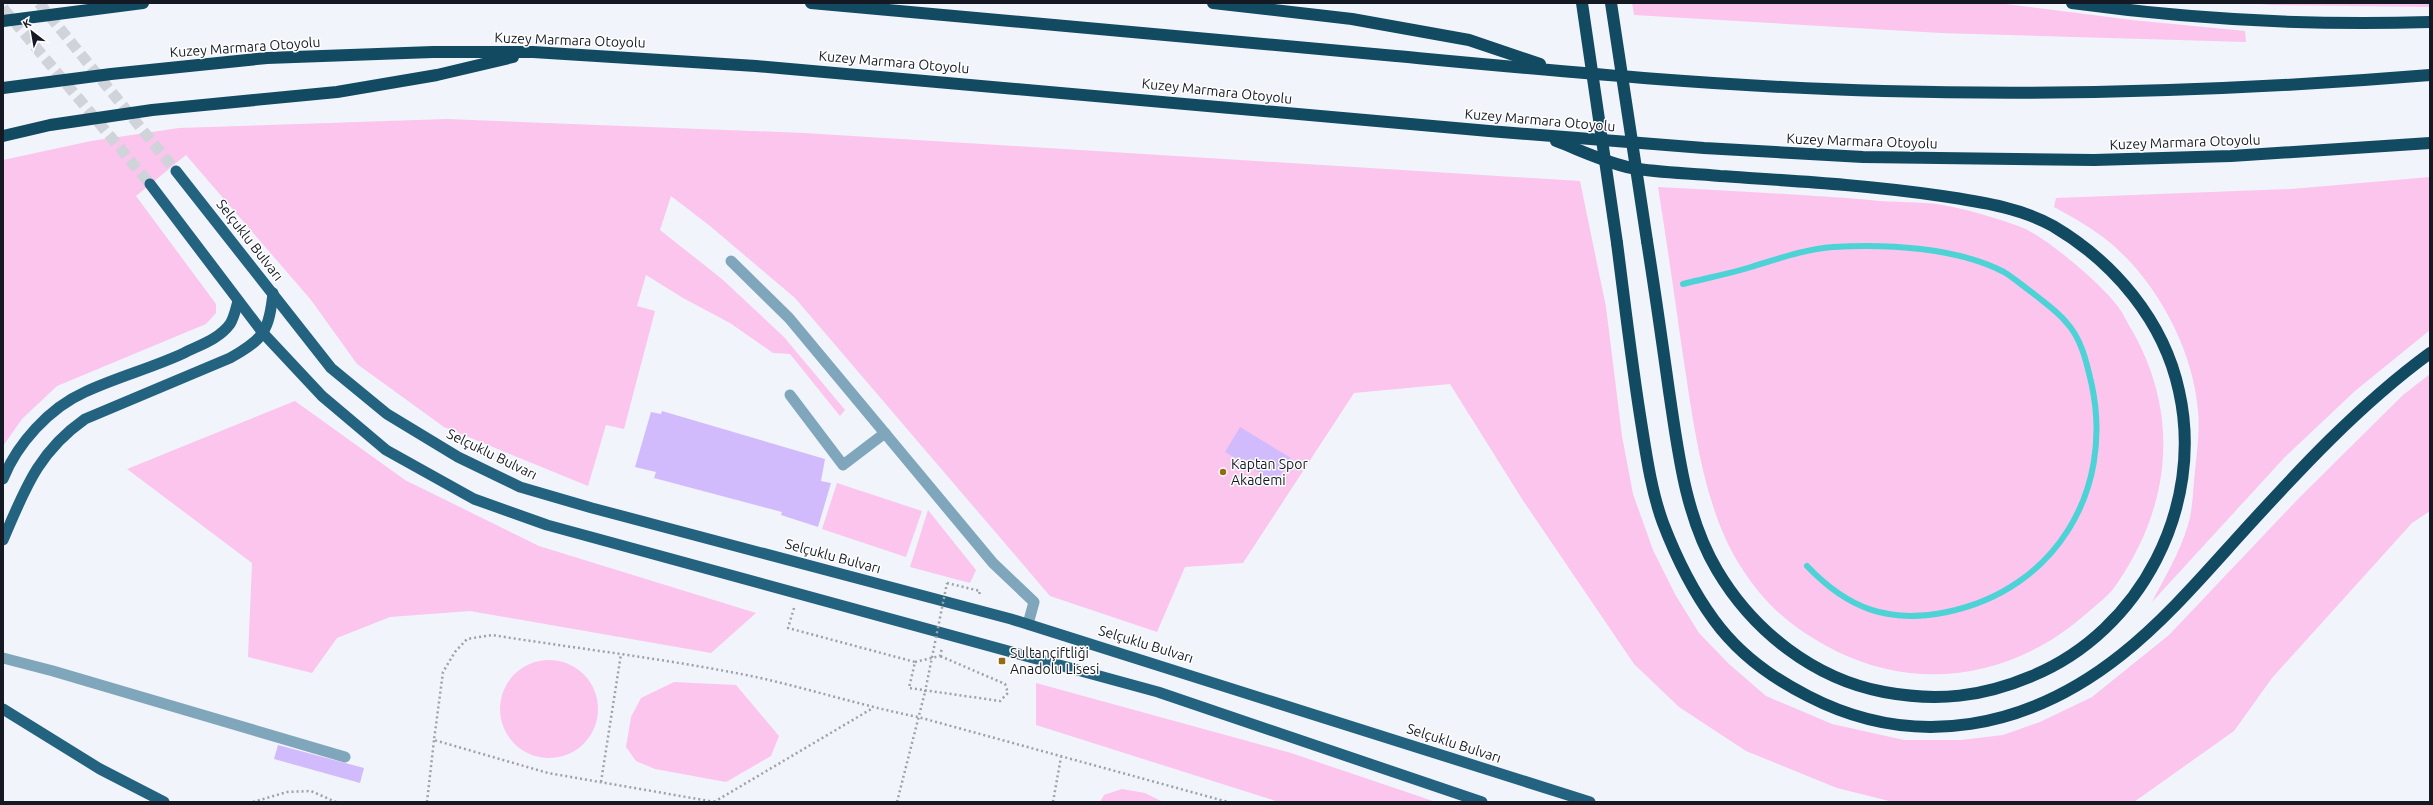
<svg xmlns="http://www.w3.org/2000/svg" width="2433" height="805" font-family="Ubuntu,sans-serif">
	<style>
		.green { fill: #fbc5ee }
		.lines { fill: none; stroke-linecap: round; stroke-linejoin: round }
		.stream { stroke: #4dd3d5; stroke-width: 6 }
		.building { fill: #d2bbfc }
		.primary-tunnel { stroke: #d0d3da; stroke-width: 11; stroke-dasharray: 11 5.5; stroke-linecap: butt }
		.path { stroke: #9da1a9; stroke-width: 2.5; stroke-dasharray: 2 3; stroke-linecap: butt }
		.service { stroke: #80a6bb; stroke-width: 11 }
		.minor { stroke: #80a6bb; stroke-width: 11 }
		.primary { stroke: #246380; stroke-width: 11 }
		.motorway { stroke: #124a62; stroke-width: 12 }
		.path-bridge { stroke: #9da1a9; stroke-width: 2.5; stroke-dasharray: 2 3; stroke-linecap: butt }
		.motorway-bridge { stroke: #124a62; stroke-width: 12 }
		.poi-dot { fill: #956b16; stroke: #fff; stroke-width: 1.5 }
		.labels { text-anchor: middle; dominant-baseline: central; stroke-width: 3; stroke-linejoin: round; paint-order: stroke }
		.street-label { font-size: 14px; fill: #151924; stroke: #fff }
		.poi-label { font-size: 14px; fill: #151924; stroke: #fff; text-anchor: start }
	</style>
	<rect width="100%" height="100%" fill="#f1f4fa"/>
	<!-- green -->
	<g class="green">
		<path d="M1632,3H1998L2132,20L2245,31L2246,42L1941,33L1634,15Z"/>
		<path d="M2244,3H2430V7L2272,5Z"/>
		<path d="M447,119L804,133L1580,181L1606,307L1622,436L1633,494L1653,550L1676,596L1699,633L1729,664L1766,696L1832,724L1904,740H1961L2003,735L2040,722L2092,697L2169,635L2299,498L2403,395L2430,374V511L2412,523L2272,678L2234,731L2134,802H1893L1837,788L1746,751L1679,707L1634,664L1522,499L1450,384L1354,393L1243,563L1185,567L1157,632L1050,596L795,298L710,226L671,196L660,230L722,279L784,337L845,410L840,416L790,354L773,353L730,323L683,298L646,275L637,306L655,311L624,429L606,425L588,486L444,427L357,364L311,300L186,155L136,196L216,304V313L206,324L57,386L22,419L3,446V160L91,141L179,128Z"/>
		<path d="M2430,177V330L2355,391L2284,458L2152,602C2165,577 2180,552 2188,525C2193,509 2193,488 2195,471C2197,451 2200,430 2198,411C2193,347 2154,276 2103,237C2088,226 2071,216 2054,207L2056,198L2291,189Z"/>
		<path d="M1658,187C1729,191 1799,194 1870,200C1894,203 1920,201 1943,205C1969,210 1997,218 2021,227C2046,237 2099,282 2116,304C2123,312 2127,323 2133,332C2180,416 2171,506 2116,585C2109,596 2097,604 2087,613C2016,676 1923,693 1838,652C1796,631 1766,607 1741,567C1703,508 1694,425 1683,356C1675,300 1667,243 1658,187Z"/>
		<path d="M295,401L405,480L539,546L756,613L711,653L470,611L390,617L337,638L312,673L248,657L252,563L127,469Z"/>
		<path d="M837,483L922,511L906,557L822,529Z"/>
		<path d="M928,510L976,570L970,583L910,567Z"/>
		<circle cx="549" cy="709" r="49"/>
		<path d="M674,682L736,685L779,736L771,756L726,782L655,769L636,761L626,747L631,717L641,698Z"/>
		<path d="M1036,683L1291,753L1436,802H1279L1036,725Z"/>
		<path d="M1122,789L1145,793L1163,802H1100L1104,795Z"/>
	</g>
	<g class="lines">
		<!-- stream -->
		<path class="stream" d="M1683,284C1706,278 1729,274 1751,267C1778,259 1805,249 1833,247C1886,244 1956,247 2004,272C2014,278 2024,287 2034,294C2045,303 2057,311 2066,322C2082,339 2087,364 2092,386C2114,492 2054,590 1947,612C1889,624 1848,609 1807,566"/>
	</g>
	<!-- building -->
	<g class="building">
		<path d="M662,411L825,459L821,481L831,483L818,527L781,515L782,512L654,478L656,472L635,467L651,412L661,414Z"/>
		<path d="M1240,427L1291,458L1276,483L1225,452Z"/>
		<path d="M278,745L364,768L360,783L274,759Z"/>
	</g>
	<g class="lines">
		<!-- primary-tunnel -->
		<g class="primary-tunnel">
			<path d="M39,3L176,171"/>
			<path d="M3,8L150,184"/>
		</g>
		<!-- path -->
		<g class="path">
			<path d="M947,583L980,591L979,595"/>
			<path d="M794,608L788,628L915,662L909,688L1000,701L1008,693L1005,684L940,656"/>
			<path d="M915,662L940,656L942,648"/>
			<path d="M601,782L621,654"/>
			<path d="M253,802L287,792L311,791L336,802"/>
			<path d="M427,802L434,740"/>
			<path d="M714,802L873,708"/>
			<path d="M715,802L548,773L434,740L443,672L455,652L467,639L492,635C580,649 668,659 756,677C810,689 863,706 918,717L1228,802"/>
			<path d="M897,802L925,692"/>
			<path d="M1053,802L1061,757"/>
		</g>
		<!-- service -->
		<g class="service">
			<path d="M790,395L843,465L885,433"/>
			<path d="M3,658L53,671L345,757"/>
		</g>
		<!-- minor -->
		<path class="minor" d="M731,261L789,318L993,563L1034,602L1028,624"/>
		<!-- primary -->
		<g class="primary">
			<path d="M176,171L331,368L387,414L458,457L520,487L592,508L1011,619L1590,802"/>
			<path d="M150,184L263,333L322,396L386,450L474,499L547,525L1158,692L1482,802"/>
			<path d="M3,479C17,444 49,408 85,392C117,377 152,368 184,353C200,345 219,339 230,324C234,318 236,308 238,301"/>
			<path d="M3,540C25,489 38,452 85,419L230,358C264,339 269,331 273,293"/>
			<path d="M3,709L100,769L164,802"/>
		</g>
		<!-- motorway -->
		<g class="motorway">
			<path d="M811,3C1006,20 1201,38 1396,56C1558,71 1721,87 1884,91C2066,96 2248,90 2430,75"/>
			<path d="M1213,3L1352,19L1469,40L1540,64"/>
			<path d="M2072,3C2190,19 2311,26 2430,22"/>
			<path d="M3,21L143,3"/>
			<path d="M3,88L111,74L267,58L433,52H533L756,66L1489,131L1704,148L1863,157L2094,160L2231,156L2430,143"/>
			<path d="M3,136L50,125L152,110L337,92L437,75L513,57"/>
			<path d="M1556,141C1580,150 1606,163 1632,168C1660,173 1691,173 1720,176C1794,181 1869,185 1942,196C1980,202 2019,207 2053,226C2114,262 2164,321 2179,391C2205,506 2141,631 2032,676C1982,697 1938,702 1884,692C1814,679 1753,631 1717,570C1685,516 1678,451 1669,391C1662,341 1655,291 1647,241"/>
			<path d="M1617,243C1625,305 1632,367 1642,428C1647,460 1652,493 1663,523C1676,557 1692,590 1714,620C1738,653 1772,678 1808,696C1916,752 2029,728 2121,655C2164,621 2202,577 2239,536C2298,471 2359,405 2430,353"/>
		</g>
		<!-- path-bridge -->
		<path class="path-bridge" d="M925,692L947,583"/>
		<!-- motorway-bridge -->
		<g class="motorway-bridge">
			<path d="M1582,3L1617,243"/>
			<path d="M1611,3L1647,241"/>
		</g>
	</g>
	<!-- markers -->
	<g class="poi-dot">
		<circle cx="1223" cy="472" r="4"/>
		<rect x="998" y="657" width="8" height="8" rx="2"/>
	</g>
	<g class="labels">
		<!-- street labels -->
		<g class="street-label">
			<text transform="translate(570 40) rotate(2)">Kuzey Marmara Otoyolu</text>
			<text transform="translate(245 47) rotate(-4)">Kuzey Marmara Otoyolu</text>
			<text transform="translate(894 62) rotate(5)">Kuzey Marmara Otoyolu</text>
			<text transform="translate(1217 91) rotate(6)">Kuzey Marmara Otoyolu</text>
			<text transform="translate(1540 120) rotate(5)">Kuzey Marmara Otoyolu</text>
			<text transform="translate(1862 141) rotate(2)">Kuzey Marmara Otoyolu</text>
			<text transform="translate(2185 142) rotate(-2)">Kuzey Marmara Otoyolu</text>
			<text transform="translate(250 240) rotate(52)">Selçuklu Bulvarı</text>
			<text transform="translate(492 454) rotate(26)">Selçuklu Bulvarı</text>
			<text transform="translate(833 556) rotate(15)">Selçuklu Bulvarı</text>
			<text transform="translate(1146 644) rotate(17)">Selçuklu Bulvarı</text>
			<text transform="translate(1454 743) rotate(18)">Selçuklu Bulvarı</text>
		</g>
		<!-- poi labels -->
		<g class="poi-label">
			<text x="1231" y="464">Kaptan Spor<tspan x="1231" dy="16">Akademi</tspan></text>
			<text x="1010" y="653">Sultançiftliği<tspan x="1010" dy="16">Anadolu Lisesi</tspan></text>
		</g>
	</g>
	<!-- border -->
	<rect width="2433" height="805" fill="none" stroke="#151924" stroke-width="8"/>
	<!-- north arrow -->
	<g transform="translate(32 32) rotate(329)" stroke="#ffffff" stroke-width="3" paint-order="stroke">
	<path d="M0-3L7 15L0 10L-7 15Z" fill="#151924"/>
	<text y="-6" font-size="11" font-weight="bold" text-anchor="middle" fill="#151924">K</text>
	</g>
</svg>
